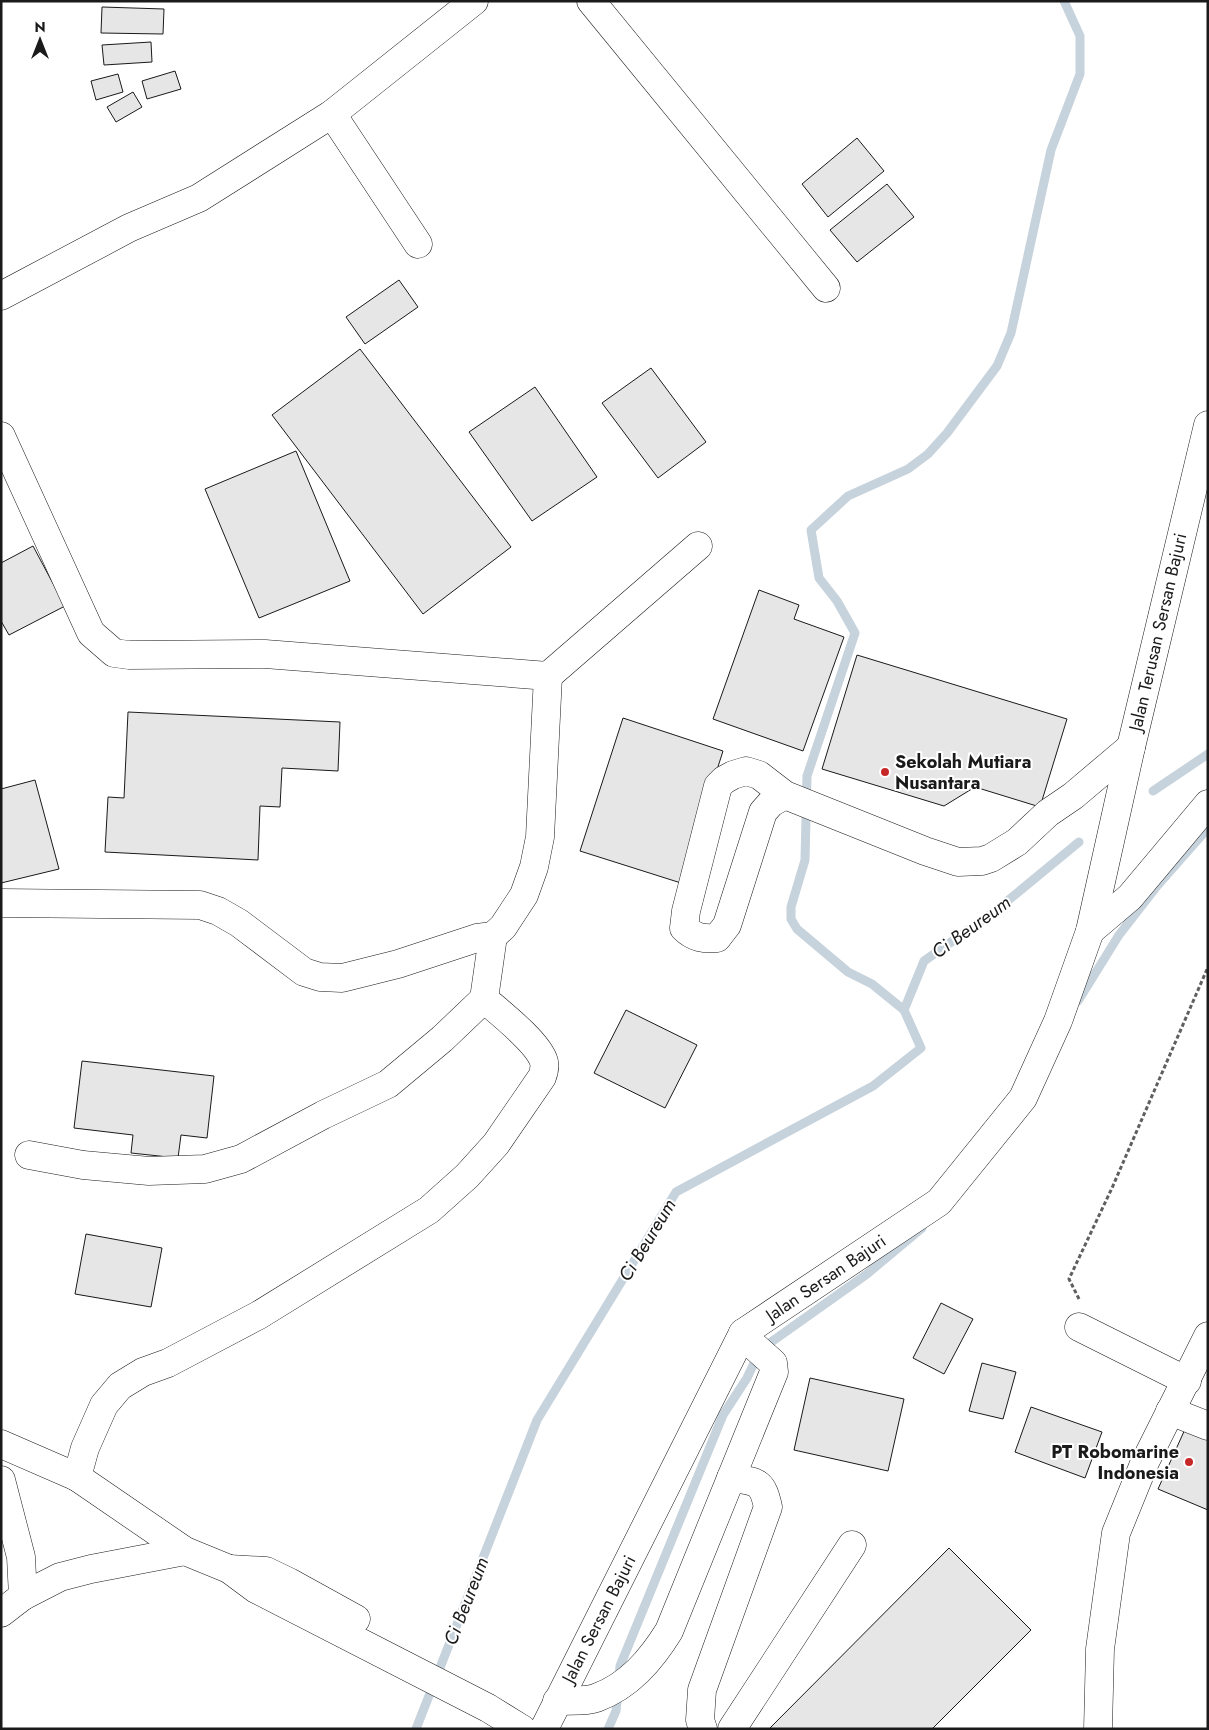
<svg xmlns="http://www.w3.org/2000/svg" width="1209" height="1730" font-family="Jost,sans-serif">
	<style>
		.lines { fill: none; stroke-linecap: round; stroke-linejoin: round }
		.stream { stroke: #c6d2dc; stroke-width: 9 }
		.building { fill: #e6e6e6; stroke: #1a1a1a }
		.minor-casing { stroke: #1a1a1a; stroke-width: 29 }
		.major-casing { stroke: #1a1a1a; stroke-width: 29 }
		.path { stroke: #5f5f5f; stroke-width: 3; stroke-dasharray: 4 2.5; stroke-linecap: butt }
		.minor { stroke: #fff; stroke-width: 28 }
		.major { stroke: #fff; stroke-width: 28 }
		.poi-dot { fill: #c62828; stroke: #fff; stroke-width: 2 }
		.labels { text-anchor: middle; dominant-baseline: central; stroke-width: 4; stroke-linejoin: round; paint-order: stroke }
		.street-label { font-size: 18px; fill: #1a1a1a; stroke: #fff }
		.poi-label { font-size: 18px; font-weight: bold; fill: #1a1a1a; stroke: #fff; text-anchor: start }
		.water-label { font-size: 19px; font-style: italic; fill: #1a1a1a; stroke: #fff }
	</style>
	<rect width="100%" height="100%" fill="#fff"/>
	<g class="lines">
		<!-- stream -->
		<g class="stream">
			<path d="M1153,791L1208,754"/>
			<path d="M1078,1001L1119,935L1157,886L1208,828"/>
			<path d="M904,1010L872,984L848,972L797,929L791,919V907L805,860L807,776L855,633L837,601L819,578L811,530L848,496L908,469L928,454L947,433L997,366L1011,333L1051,150L1080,74V36L1064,1"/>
			<path d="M619,1679L620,1666L723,1415L747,1378L756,1359L767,1345L867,1274L922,1228"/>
			<path d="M416,1729L537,1420L676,1192L873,1086L921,1048L904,1010L924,961L994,912L1079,842"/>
			<path d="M608,1729L616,1711L618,1692"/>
		</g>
	</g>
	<!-- building -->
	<g class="building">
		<path d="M102,7L164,9L163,34L101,33Z"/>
		<path d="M151,42L152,62L104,65L102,45Z"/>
		<path d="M175,71L181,89L147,99L142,81Z"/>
		<path d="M118,74L123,92L96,100L91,81Z"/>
		<path d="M133,92L142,107L116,122L107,107Z"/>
		<path d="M857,138L884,171L828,217L802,184Z"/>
		<path d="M887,184L914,217L857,262L830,230Z"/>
		<path d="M399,280L418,307L365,344L346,317Z"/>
		<path d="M360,349L511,547L423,614L272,415Z"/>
		<path d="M651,368L706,442L658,478L602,403Z"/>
		<path d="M535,387L597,477L532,521L469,432Z"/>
		<path d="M296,451L350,581L259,618L205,489Z"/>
		<path d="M33,546L65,606L9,635L1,621V563Z"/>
		<path d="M759,590L799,605L794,619L844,637L803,751L713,719Z"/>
		<path d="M857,655L1067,719L1040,807L975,787L944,806L822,769Z"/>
		<path d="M128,712L340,722L338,771L282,768L280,807L260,806L258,860L105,852L108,797L124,798Z"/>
		<path d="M623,718L723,751L681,883L580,851Z"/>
		<path d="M35,780L59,869L1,883V789Z"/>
		<path d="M626,1010L697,1045L665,1108L594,1073Z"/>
		<path d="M82,1061L214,1076L207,1138L181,1135L178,1158L131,1153L133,1135L74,1128Z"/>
		<path d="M86,1234L162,1248L151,1307L75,1294Z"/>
		<path d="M941,1303L973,1319L944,1374L913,1358Z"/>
		<path d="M982,1363L1016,1372L1003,1419L969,1411Z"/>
		<path d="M810,1378L904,1399L888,1471L794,1450Z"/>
		<path d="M1031,1407L1102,1432L1085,1478L1015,1452Z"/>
		<path d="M1186,1427L1208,1435V1510L1158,1489Z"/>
		<path d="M949,1548L1031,1630L932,1729H769Z"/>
	</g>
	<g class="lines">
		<defs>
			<g id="minor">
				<path d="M591,1L826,288"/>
				<path d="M332,114L418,244"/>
				<path d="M1,296L129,228L199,198L332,114L474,1"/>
				<path d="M1,436L91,633L114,653L129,655L265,654L548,676L698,546"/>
				<path d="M785,795L771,803L763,812L727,925L717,938C704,939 694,938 684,928L686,911L718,786L724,780L733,775L746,771L759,775L785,795L925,851L958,862L982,861L991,858L1017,842L1048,813L1073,796L1131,747"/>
				<path d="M1,903L200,905L218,911L239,923L304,972L320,977L342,978L398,964L477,938L493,936L503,927L524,895L534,867L540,837L548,676"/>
				<path d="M1090,931L1130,897L1208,804"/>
				<path d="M29,1155L83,1165L149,1171L205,1169L241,1159L323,1115L388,1084L442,1039L484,999"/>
				<path d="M1079,1327L1187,1381"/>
				<path d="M1170,1411L1208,1426"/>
				<path d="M1,1444L77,1477L185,1551L229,1569L256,1589L488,1708L522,1729"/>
				<path d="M77,1477L85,1448L104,1405L120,1386L143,1372L168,1363L259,1315L429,1210L467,1176L496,1144L542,1077C544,1072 545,1067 544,1062C539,1043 499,1012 484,999L493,936"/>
				<path d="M1,1480L21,1557L23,1596"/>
				<path d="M229,1569L266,1571L289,1582L356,1619"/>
				<path d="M1,1613L23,1596L60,1577L91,1569L185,1551"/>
				<path d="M557,1701C569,1700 585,1702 596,1698C629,1686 651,1660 669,1631L774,1372L773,1363L754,1346L743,1333"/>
				<path d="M703,1729L700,1720L702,1690L768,1507C762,1480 757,1482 731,1478"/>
				<path d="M732,1729L852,1545"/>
				<path d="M1098,1729L1100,1649L1116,1533L1144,1464L1208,1336"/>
			</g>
			<path id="major" d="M544,1729L743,1333L939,1202L1023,1098L1058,1021L1090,931L1131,747L1208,425"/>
		</defs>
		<!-- minor casing -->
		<use href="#minor" class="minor-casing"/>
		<!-- major casing -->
		<use href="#major" class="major-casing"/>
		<!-- path -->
		<path class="path" d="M1079,1299L1069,1279L1112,1188L1208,967"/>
		<!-- minor -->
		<use href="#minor" class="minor"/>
		<!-- major -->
		<use href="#major" class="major"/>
	</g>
	<!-- markers -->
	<g class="poi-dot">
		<circle cx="885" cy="772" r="5"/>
		<circle cx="1189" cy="1462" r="5"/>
	</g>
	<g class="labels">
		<!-- street labels -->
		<g class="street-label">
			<text transform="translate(1158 632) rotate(-77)">Jalan Terusan Sersan Bajuri</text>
			<text transform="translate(826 1278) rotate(-34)">Jalan Sersan Bajuri</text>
			<text transform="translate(599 1619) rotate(-63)">Jalan Sersan Bajuri</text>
		</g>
		<!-- poi labels -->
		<g class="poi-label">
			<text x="895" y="762">Sekolah Mutiara<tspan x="895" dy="21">Nusantara</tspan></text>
			<text x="1179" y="1452" text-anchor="end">PT Robomarine<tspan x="1179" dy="21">Indonesia</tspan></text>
		</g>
		<!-- water labels -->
		<g class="water-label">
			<text transform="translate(971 927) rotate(-36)">Ci Beureum</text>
			<text transform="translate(647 1240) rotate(-59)">Ci Beureum</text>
			<text transform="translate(466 1601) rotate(-69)">Ci Beureum</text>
		</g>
	</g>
	<!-- border -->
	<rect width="1209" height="1730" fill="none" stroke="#1a1a1a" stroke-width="5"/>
	<!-- north arrow -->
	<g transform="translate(40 40)" stroke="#ffffff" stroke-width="4" paint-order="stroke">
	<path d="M0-4L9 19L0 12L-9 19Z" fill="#1a1a1a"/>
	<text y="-8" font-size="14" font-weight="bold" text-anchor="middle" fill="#1a1a1a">N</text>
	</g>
</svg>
